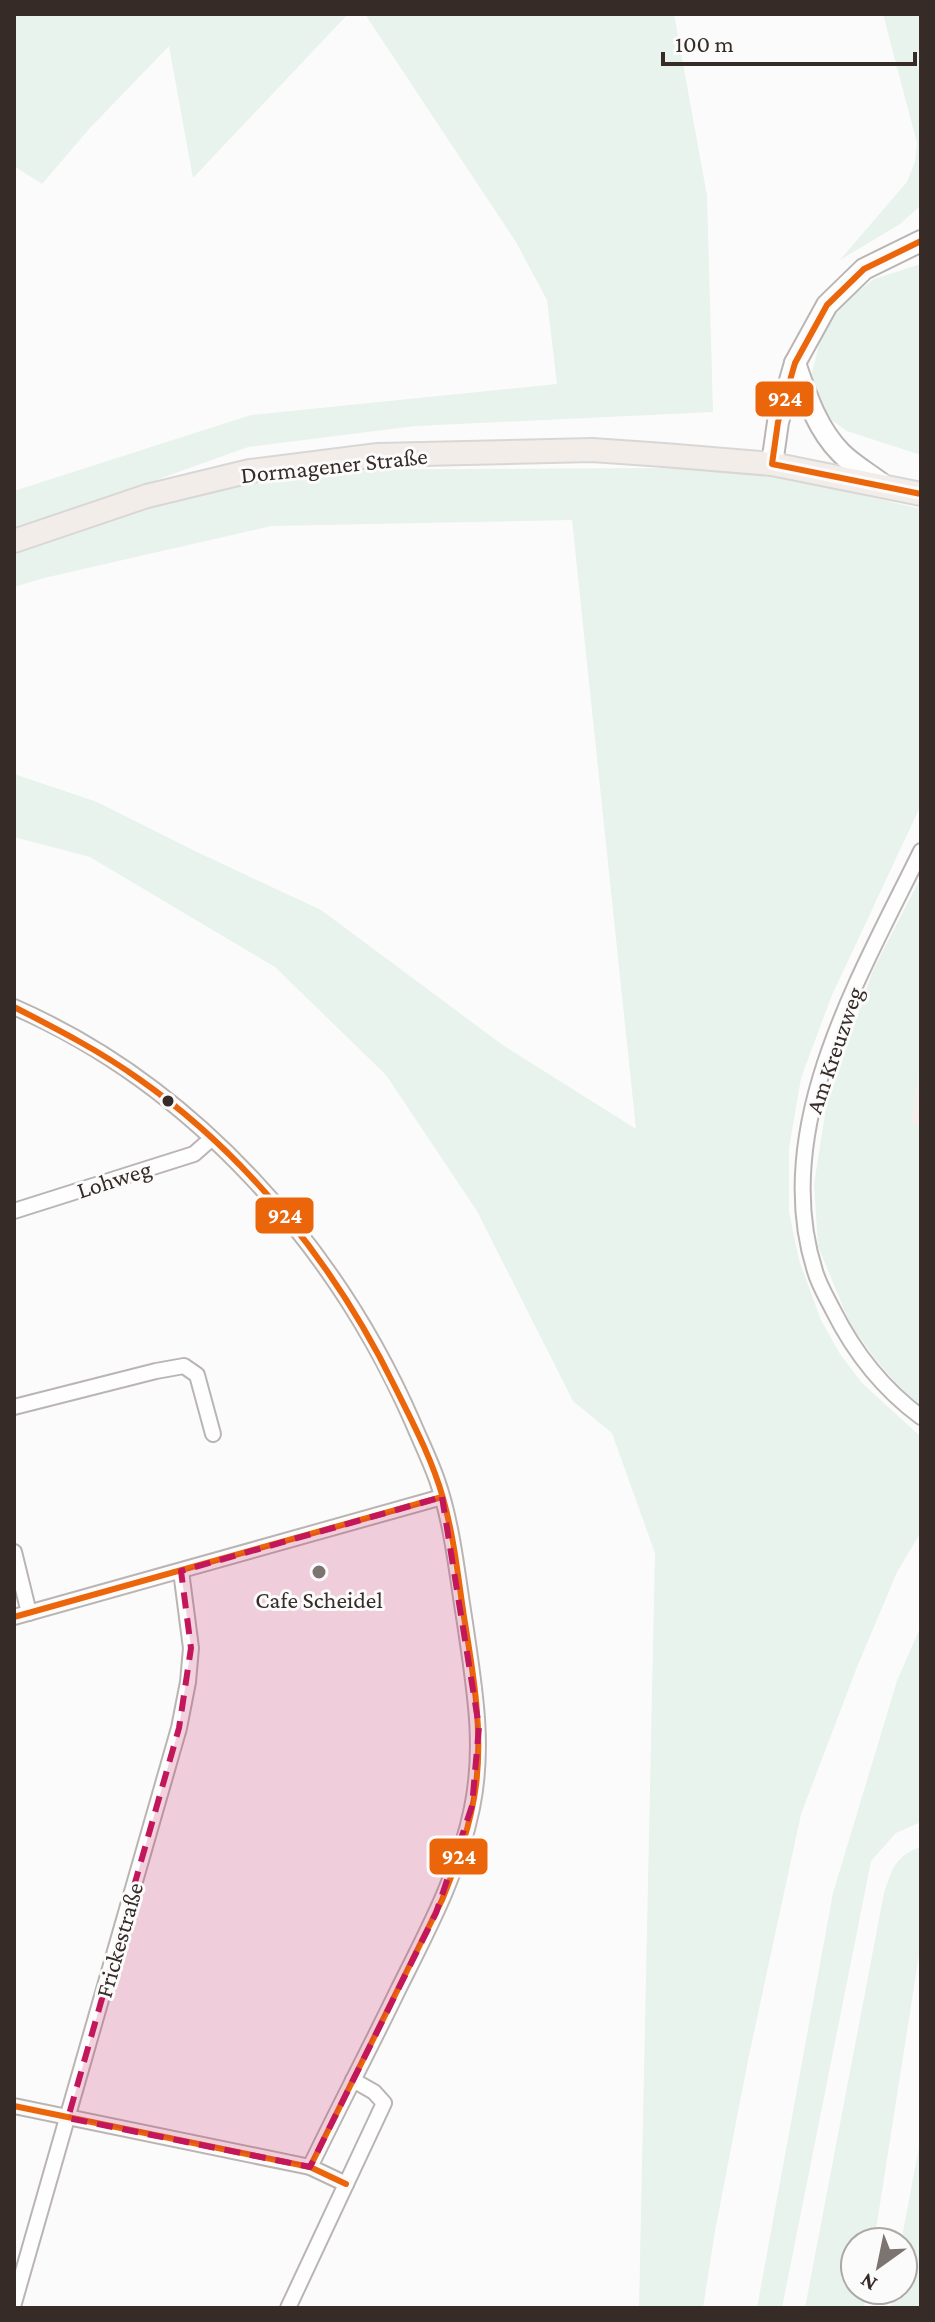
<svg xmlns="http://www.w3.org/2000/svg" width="935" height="2322" font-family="'Crimson Pro',serif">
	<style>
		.built { fill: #f6eeeb }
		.green { fill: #e7f3ec }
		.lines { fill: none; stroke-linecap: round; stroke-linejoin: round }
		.minor-casing { stroke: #bab5b3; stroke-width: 18 }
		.secondary-casing { stroke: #bab5b3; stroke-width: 24 }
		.primary-casing { stroke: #d9d7d6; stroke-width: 26 }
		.minor { stroke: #fefefe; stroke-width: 14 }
		.secondary { stroke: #fefefe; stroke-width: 20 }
		.primary { stroke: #f3ede9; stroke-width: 22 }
		.bus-1-casing { stroke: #fbfbfb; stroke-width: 12 }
		.bus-1 { stroke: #eb660b; stroke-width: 6 }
		.marked { fill: #c2185b; fill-opacity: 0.2; stroke: #c2185b; stroke-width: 6; stroke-dasharray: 16 10; stroke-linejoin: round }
		.bus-dot { fill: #362b27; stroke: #fbfbfb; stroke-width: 3 }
		.poi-dot { fill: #7b7471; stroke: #fbfbfb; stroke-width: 3 }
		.labels { text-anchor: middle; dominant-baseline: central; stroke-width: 6; stroke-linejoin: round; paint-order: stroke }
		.street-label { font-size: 24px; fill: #362b27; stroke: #fbfbfb }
		.poi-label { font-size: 24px; fill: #362b27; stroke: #fbfbfb }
		.line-badge { stroke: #fbfbfb; stroke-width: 3 }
		.badge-label { font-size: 22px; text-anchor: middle; font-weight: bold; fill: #fff }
	</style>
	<rect width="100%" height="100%" fill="#fbfbfb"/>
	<!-- built -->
	<path class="built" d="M921,1059V1126L911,1124Z"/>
	<!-- green -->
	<g class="green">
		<path d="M14,14H348L193,178L169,46L89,129L42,184L14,166Z"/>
		<path d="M365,14H674L707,196L713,412L415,426L248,447L14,531V491L251,415L557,384L547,300L516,242Z"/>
		<path d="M883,14L921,15V205L900,224L840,260L907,182L915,162L917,143Z"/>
		<path d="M921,264V455L847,431L820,412L810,381L822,333L843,303L874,279Z"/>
		<path d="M647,468H699L772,474L921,509V805L832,995L801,1078L789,1148V1212L799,1260L821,1320L840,1354L862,1383L921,1437V1532L897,1572L857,1667L801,1814L748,2060L715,2231L703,2308H639L655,1553L612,1433L573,1401L477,1211L386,1075L275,967L90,857L14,837V774L97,802L199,853L321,910L504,1046L636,1129L572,520L271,526L44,578L14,587V551L252,470Z"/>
		<path d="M921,877V1059L911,1124L921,1126V1405L904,1393L877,1361L850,1324L818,1246L814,1184L826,1108L873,970Z"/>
		<path d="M921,1626V1822L896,1833L871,1861L782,2308H757L833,1893L897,1681Z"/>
		<path d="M921,1847V1942L874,2242H855V2290H866L864,2308H805L884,1893C893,1868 895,1856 921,1847Z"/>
		<path d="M921,2137V2308H891L894,2290H903V2242H901Z"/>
	</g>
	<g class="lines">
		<defs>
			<g id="minor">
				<path d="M921,851C860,976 769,1128 815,1271C819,1285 827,1298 833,1310C854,1352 883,1389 921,1417"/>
				<path d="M14,1007C193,1085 336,1246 413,1423C421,1442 430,1460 437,1480C453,1526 457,1575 465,1623C474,1686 485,1744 472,1808C459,1872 428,1930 399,1988C370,2048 339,2107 310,2167"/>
				<path d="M14,1211L194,1154L211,1139"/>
				<path d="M14,1407L156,1371L184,1366L197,1375L213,1434"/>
				<path d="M14,1552L29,1613"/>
				<path d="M14,1617L442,1497"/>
				<path d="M14,2106L310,2167L346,2184"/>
				<path d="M14,2303L179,1728L188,1682L191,1648L181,1571"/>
				<path d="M288,2308L384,2103L374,2092L353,2080"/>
			</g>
			<g id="secondary">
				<path d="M795,363C806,395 817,429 841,453C853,465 869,474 882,484"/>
				<path d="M772,464L778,422L795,363L827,305L864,269L921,241"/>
			</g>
			<path id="primary" d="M14,541L147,496L250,471L378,455L592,450L664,455L772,464L921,494"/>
		</defs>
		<!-- minor casing -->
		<use href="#minor" class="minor-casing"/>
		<!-- secondary casing -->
		<use href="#secondary" class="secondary-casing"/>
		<!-- primary casing -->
		<use href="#primary" class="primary-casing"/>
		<!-- minor -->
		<use href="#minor" class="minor"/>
		<!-- secondary -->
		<use href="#secondary" class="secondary"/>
		<!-- primary -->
		<use href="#primary" class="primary"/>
		<defs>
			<g id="bus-1">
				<path d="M921,241L864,269L827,305L795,363L778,422L772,464L921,494"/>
				<path d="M14,1007C57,1029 100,1051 139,1079C249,1156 337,1268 395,1387C413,1423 432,1459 443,1498C454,1537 458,1577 464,1617C473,1672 483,1729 476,1785C471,1825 457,1863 442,1900L310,2167"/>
				<path d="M14,1617L442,1497"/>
				<path d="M14,2106L310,2167L346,2184"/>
			</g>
		</defs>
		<!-- bus-1 casing -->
		<use href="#bus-1" class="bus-1-casing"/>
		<!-- bus-1 -->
		<use href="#bus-1" class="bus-1"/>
	</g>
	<!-- marked area -->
	<path class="marked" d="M442,1497L479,1727L472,1806L436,1913L310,2167L68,2118L179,1728L191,1648L181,1571Z"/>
	<!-- markers -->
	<circle class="bus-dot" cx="168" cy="1101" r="7"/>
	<circle class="poi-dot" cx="319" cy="1572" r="8"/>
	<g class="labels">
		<!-- street labels -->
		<g class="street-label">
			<text transform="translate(334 465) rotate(-6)">Dormagener Straße</text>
			<text transform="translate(834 1050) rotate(-71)">Am Kreuzweg</text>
			<text transform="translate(114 1179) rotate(-18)">Lohweg</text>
			<text transform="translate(119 1940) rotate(-74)">Frickestraße</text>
		</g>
		<!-- poi labels -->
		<g class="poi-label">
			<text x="319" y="1599">Cafe Scheidel</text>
		</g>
	</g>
	<g class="line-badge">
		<rect x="754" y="380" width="61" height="38" rx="8" fill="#eb660b"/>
		<rect x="254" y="1196" width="61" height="39" rx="8" fill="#eb660b"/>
		<rect x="428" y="1837" width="61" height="39" rx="8" fill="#eb660b"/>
	</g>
	<g class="badge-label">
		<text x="785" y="406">924</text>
		<text x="285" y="1223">924</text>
		<text x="459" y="1864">924</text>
	</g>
	<!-- border -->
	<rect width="935" height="2322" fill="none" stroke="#362b27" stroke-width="32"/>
	<!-- north arrow -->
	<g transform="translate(879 2266) rotate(213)"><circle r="38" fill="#fbfbfb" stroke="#aca8a6" stroke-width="2"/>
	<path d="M0-6L14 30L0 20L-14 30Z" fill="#7b7471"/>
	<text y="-12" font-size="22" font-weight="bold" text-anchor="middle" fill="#362b27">N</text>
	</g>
	<!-- scale -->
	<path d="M663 52v12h252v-12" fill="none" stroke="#362b27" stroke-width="4"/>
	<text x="675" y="52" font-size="24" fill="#362b27" stroke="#fbfbfb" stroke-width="6" paint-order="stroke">100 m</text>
</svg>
